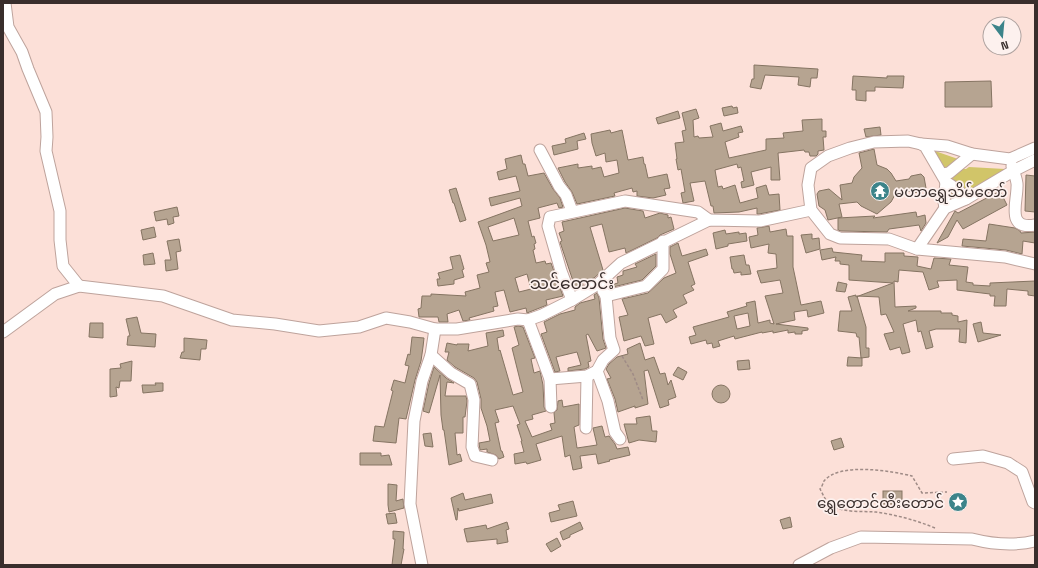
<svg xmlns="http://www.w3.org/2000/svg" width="1038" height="568" font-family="'Space Grotesk','Noto Sans Myanmar',sans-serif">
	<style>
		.green { fill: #d1c569 }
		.building { fill: #b6a491; stroke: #857462; fill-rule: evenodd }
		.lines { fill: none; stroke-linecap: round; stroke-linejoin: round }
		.minor-casing { stroke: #bea39c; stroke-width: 13 }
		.path { stroke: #9f8b86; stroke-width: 1.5; stroke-dasharray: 3 2; stroke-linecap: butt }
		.minor { stroke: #fff; stroke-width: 11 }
		.labels { text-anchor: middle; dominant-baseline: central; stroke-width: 3.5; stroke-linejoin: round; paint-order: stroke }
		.poi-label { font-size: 15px; fill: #392e2c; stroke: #fdf1ee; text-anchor: start }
		.quarter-label { font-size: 17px; fill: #392e2c; stroke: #fdf1ee }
	</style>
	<rect width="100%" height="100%" fill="#fce0d8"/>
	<!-- green -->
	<g class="green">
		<path d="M935,151L958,159L944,169L933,152Z"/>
		<path d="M969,167L1005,169L1004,171L970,194L958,196L948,202L952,177L962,169H966Z"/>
	</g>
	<!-- building -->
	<g class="building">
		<path d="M754,65L818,69L817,78H811L810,87L798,85L799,77L765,75L761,89L750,87L752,79H754Z"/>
		<path d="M853,76L887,78V76H904L903,88L875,87V91H866V101L856,100V90H852Z"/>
		<path d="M991,81L992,107H945V82Z"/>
		<path d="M732,106L733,108L737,107L738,113L724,116L722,108Z"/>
		<path d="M696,109L699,118L693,120L694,137L698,136L699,138L713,137L710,126L721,123L723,131L741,126L743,132L738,133L739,137L725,142L729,158L766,150V139L784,138L783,133L803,131L802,120L822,119V131H826V137H823L824,150L818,151V154L816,156H810L809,152H805L804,150L778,153L780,180H771V167L751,172L754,185L742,188L741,182L744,181L741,167L738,168L737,164L715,170L718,187L722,186L723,189L735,185L740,203L758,198L756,188L766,185L769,195L779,194L780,210L759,214H757V208L739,212L714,213L713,206H711L705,181L690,183L694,201L683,203L681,193L685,192L681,169L678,170L676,159H677L675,143L684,142L682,131L686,130L682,113Z"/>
		<path d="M678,111L680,118L658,124L656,118Z"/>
		<path d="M880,127L881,135L866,137L864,129Z"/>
		<path d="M610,130L611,133L622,130L628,160L643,157L644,164H645L648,178L667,174L670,188L664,189L666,195L653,198L637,196V191L633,192L632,188L614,193L615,196L577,204L572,192L565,182L558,168L578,164V168L592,166V169L601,167L604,177L619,173L617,160L606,162L605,153L596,156L592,143L591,134Z"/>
		<path d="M584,133L586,139L577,141L578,149L554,155L552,146L566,143L565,139Z"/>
		<path d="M874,149L877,165L887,169L891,173L896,181L909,179L911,176L921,174L924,177L926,188L923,191L913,193L911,191L896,193L891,202L877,214L861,206L857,202L839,204L842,217L828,220L825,210L819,206L817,194L819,191L829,189L842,200L840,185L852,183L854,177L862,168L859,153Z"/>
		<path d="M521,155L523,164H525L528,176L544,173L553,189L560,198L563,207L559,208L557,203L538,208L540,218L528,221L532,237L534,236L536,243L534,244L535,249L533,250L536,263L545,261L546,264L551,263L563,296L546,300L547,305L527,313L526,308L510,312L504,290L495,292L498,306L493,307L494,311L469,318L470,320L463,321L459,310L447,314L448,322H439L438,317H419L418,309L421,308L422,296H431V294L466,296L465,292L480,288L477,275L489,272L486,263L490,262L486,245L478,222L522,206L520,198L491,206L489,198L520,191L516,176L499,180L497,172L507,169L505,159ZM514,218L519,235L493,241L488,227ZM527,274L531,289L519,292L515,278Z"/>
		<path d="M1026,175L1035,176V212L1025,211Z"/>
		<path d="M456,188L466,220L460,222L454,203H453L449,190Z"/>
		<path d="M1000,191L1007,205L963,229L957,220L948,237L937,243L955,211L958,213Z"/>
		<path d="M177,207L179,216L173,217L174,223L168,225L167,219L156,221L154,212Z"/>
		<path d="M625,208L643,211L645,218L660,213L668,215V218L671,217L674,229L660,235L657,238L626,253L625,248L609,252L602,224L590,227L603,270L594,278L582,281L583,285L576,290L560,242L562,241L559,233L564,231L562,222Z"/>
		<path d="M916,212L917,217L925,215L926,223L921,231L919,225L889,229L887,232L841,231L838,230V218L875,216L873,218Z"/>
		<path d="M989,224L1015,228L1020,231L1021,233L1035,232V243L1023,241L1022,254L1006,250L962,246L963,239L986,241Z"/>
		<path d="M769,226L770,232L786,229L787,236H793V267L801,305L821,301L824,313L808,317L807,310L794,312L795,320L776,324L808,328V330L802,331V334H795V332L788,333V330L773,333V331L762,333V332L735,339L734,336L718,341L720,346L713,348L712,343L707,344L706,340L691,344L689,337L696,335L693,327L729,317L727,312L747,306L746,303L755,301L758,323L770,320V323L774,324L765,296L783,293L780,280L761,283L757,271L777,268L776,254L768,253L769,244L751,248L749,237L758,235L757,228ZM748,313L750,326L737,329L734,316Z"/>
		<path d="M154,227L156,237L143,240L141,230Z"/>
		<path d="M725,230L726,234L739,232V234L746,233L747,241L728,244V246L716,249L713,233Z"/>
		<path d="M812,234V239L819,238L820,249L806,253L801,235Z"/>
		<path d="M179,239L181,251L176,252L178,269L166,271L165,260H171L167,241Z"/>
		<path d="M678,243L682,256L706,249L708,255L688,262L695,284L691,286L694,290L683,295L687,303L673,310L677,317L666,323L661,314L648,318L654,344L645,346L641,336L624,341L619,317L628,315L622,299L648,293L664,278L676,273L670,254V247Z"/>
		<path d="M832,248L833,252L862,255L861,261L885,262V253H904V256L918,257L917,266L931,269L934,258L951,259L949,265L968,267L966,282L973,283V285L990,286V283L1035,281V296L1028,295V291L1007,289L1006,306H994L995,296H990V294L957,290V280L937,281L939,287L929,290L923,272L899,270L898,282L894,281L895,307L916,306V308L908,311H941V313H952V315L958,316V322L967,320L966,343L959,342L960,329H936L929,331L933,347L926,349L921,331L918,332L916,320L903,324L910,352L902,354L900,347L890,350L884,334L894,332L886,314L881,315L879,297L857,296L866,327V348H869V357L861,358L859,337H857L856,333L838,331L840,311H852L848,297L856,295V297L893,283L849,280V265L840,264V261H835L836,257L822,260L820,250Z"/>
		<path d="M153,253L155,264L144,265L143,255Z"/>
		<path d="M656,254V266L642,280L609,288L607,286L618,283L617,277L623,275V271L637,267L635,264Z"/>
		<path d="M460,255L464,269L462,270L464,277L454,280V284L438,286L437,279H440L438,273L453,269L450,257Z"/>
		<path d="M744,255L746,265H749L751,274L741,275V272L734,273L733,269H732L730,257Z"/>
		<path d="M838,282L847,284L845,292L836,291Z"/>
		<path d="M597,293L599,298L603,339L606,348L597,351L588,334L586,335L591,361L588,362L589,367L585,369L568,371V368L581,365L577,352L556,357L560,371L555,372L541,334L547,332L544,322L560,314L575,310V307L580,303L595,299L594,295Z"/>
		<path d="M137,317L141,333L156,334L155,347L127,345L128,336H130L126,319Z"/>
		<path d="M981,322L983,333L1001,335L978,342L973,324Z"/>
		<path d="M90,323H103V338L89,337Z"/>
		<path d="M518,326L523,327L535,358L531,359L534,373L540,371L543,385L544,407L546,411L532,415L533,419L525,421L532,437L552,430L550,424L555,423L554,413L557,410L558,401L562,400L563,407L579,404V425L574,427L577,448L597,445L593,428L602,426L605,437L609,436L615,444L617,449L628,447L630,455L609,460L610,461L598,464L596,454L580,456L582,468L573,470L570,455L565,457L562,436L536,444L541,460L527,464L526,462L515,464L514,454L524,452L521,441H522L517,425L520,424L513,406L495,410L499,422L495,423L501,451H502L504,457L499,459L496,455L487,452V449L480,450L479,443L490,441L487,426L481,408V399L477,382L474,378L455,367L447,360L449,352H445L447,343L457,345V344H469L468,351L488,346L486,333L503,330L504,336L497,338L499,351L500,350L513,395L523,392L512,348L519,345L514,327Z"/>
		<path d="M412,337L424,338L423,347L421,361L415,380L406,419L399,418L396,443L373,441L375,426L384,427L393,391L391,390L394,380L405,383L409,366L405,365L408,354L410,355Z"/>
		<path d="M184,338L207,340L206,349H201L200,360L180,358L182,352H184Z"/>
		<path d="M640,343L645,360L654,357L660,374L665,373L668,385L671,380L676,397L668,400L669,405L660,408L648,370L644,371L648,404L635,408V406L618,412L615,399L607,379L611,378L606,369L609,364L617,357L628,354L627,349Z"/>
		<path d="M848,357L862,358V366H847Z"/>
		<path d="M749,360L750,369L738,370L737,361Z"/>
		<path d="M132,361L131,381H120L119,388L116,387L117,396L110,397V369L121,368L120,364Z"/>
		<path d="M434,367L446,378L454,383L447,382L445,396H466L467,401L465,417H463V433H455L457,455L460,454L462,461L449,465L444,430H443L441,415L440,375L429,413L423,411L429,383Z"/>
		<path d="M678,367L687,372L683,380L673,375Z"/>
		<path d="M155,383H163V391L143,393L142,385H156Z"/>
		<circle cx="721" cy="394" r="9"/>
		<path d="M650,416L652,431H657L656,442L639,440L629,443L624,424H637L636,418Z"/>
		<path d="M431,433L433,447L425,446L423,434Z"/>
		<path d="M841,438L844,447L834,450L831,441Z"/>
		<path d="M360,453H381V456L389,455L392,465H360Z"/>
		<path d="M388,484L397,485L396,501L403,499L404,508L389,512L388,505Z"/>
		<rect x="883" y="491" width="19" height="13"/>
		<path d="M463,493L465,500L491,494L493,503L459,511L458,508L457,520H456L451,498Z"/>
		<path d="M573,501L577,516L551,522L549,513L560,510L558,505Z"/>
		<path d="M395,513L397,523L388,524L386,514Z"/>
		<path d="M790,517L792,527L783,529L780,520Z"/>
		<path d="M507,522L509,529L506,530L508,542L497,544V539L467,542L464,529L486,525L487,529Z"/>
		<path d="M580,522L583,529L570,535V537L563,540L560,532Z"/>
		<path d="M393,531L404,532L403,549H404L401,565H392L395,539H393Z"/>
		<path d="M557,538L561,546L551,552L546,544Z"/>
	</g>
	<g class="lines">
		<defs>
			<g id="minor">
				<path d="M5,3L8,27L22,52L28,69L46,112L47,137L46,151L60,211V240L63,266L79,286"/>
				<path d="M921,144L925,146L946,182L958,190L966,199"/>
				<path d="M1035,148L1010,159L972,154L947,146L921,144L908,141L874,142L850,148L828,156L811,168L808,185L811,210L830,234L840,238L889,239L917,249L1005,257L1035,264"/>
				<path d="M540,150L559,186L566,195L572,211"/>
				<path d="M1012,166C1013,172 1018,180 1017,187C1017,203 1006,230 1035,225"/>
				<path d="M943,174L949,173L972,154"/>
				<path d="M945,208L944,202L946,182"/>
				<path d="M917,249L945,208L966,199L1013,171L1035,160"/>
				<path d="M603,291L606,296L646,286L663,269V241"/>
				<path d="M572,300L561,271L548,226L550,217L625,201L698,212L709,220"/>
				<path d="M528,320L550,379L551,407"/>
				<path d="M435,329H457L518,319L528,320L542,315L572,300L598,284L621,263L709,220L760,221L811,210"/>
				<path d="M3,332L55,294L79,286L163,296L232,320L275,324L319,331L359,327L386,318L410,322L435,329L431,355L422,381L414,421L410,504L422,565"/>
				<path d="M431,355L451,373L470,384L474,400L472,447L475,456L492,460"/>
				<path d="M597,371L608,401L615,432L620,439"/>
				<path d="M550,379L587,376L597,371L603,360L614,350L610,338L606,296"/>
				<path d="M586,428L587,376"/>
				<path d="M953,459L983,456L1008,463L1022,472L1033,502L1035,503"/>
				<path d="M799,565L831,548L861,537L972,539C992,544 1015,546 1035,541"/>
			</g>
		</defs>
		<!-- minor casing -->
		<use href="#minor" class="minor-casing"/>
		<!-- path -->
		<g class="path">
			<path d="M622,356L633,374L643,400"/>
			<path d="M935,528C916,520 896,515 876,512C862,511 845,513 833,506C826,503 824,496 820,489C822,487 823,483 824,481C839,462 892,471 912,476L922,493L947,492"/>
		</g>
		<!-- minor -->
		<use href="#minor" class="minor"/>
	</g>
	<!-- icons -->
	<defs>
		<symbol id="temple-disc" viewBox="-11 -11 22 22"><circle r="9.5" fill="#3c848a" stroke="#fdf1ee"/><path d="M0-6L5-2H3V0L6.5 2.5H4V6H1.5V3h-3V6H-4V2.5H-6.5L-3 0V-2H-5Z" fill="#fff"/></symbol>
		<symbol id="sight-disc" viewBox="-11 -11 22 22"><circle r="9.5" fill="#3c848a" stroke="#fdf1ee"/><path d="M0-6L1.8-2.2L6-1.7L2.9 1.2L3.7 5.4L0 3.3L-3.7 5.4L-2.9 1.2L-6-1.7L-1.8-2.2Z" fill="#fff"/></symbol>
	</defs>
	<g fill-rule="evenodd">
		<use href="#temple-disc" x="869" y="180" width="22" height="22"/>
		<use href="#sight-disc" x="947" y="491" width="22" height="22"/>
	</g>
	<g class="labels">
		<!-- poi labels -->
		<g class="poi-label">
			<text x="894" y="191">မဟာရွှေသိမ်တော်</text>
			<text x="944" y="502" text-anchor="end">ရွှေတောင်ထီးတောင်</text>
		</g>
		<!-- quarter labels -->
		<g class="quarter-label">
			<text x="572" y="283">သင်တောင်း</text>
		</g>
	</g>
	<!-- border -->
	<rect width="1038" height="568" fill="none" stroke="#392e2c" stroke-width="8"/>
	<!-- north arrow -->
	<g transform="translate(1002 36) rotate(164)"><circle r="19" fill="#fdf1ee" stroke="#afa3a0"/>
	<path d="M0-3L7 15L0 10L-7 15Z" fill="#3c848a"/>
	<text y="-6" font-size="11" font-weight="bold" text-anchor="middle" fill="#392e2c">N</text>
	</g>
</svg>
